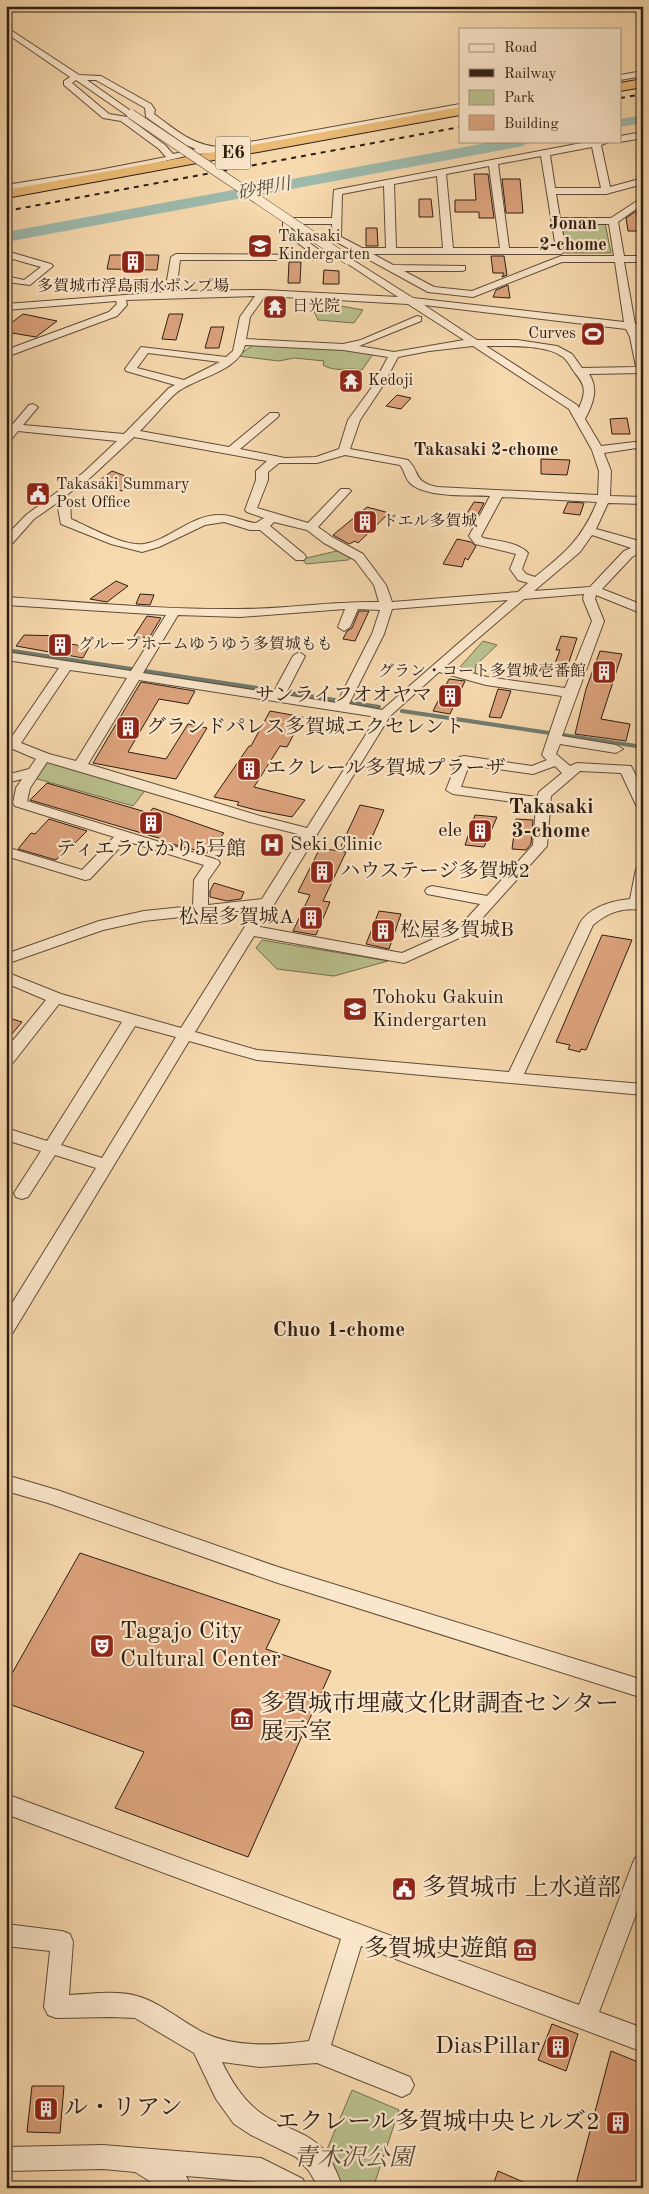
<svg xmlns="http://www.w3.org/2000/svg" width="649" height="2194" font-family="'Old Standard TT','Noto Serif JP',serif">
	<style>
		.green { fill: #b9c08d; stroke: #746e50 }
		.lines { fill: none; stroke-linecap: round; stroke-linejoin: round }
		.stream { stroke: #717b6f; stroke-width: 4 }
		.river { fill: #9dbaad; fill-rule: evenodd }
		.building { fill: #dca37d; stroke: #2e1d13 }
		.minor-casing { stroke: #604c3a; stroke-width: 2 }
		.highway-casing { stroke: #2e1d13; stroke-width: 2 }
		.minor { fill: #fae6ca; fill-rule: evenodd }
		.highway { fill: #ecbc77; fill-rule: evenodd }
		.rail { stroke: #2e1d13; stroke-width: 2; stroke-dasharray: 5 5; stroke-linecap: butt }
		.minor-bridge-casing { stroke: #604c3a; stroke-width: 10; stroke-linecap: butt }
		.minor-bridge { stroke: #fae6ca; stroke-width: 9 }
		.labels { text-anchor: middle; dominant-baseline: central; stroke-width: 4.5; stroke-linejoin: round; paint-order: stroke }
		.far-poi-label { font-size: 16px; fill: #2e1d13; stroke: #fae6ca; text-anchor: start }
		.far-water-label { font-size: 18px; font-style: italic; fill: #4f4c41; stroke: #fae6ca }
		.far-neighbourhood-label { font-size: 18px; font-weight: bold; fill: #2e1d13; stroke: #fae6ca }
		.shield { fill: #fae6ca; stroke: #6b594a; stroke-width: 1 }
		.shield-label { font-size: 19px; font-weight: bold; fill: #2e1d13 }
		.poi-label { font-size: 20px; fill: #2e1d13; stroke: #fae6ca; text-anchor: start }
		.neighbourhood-label { font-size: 21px; font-weight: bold; fill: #2e1d13; stroke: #fae6ca }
		.near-poi-label { font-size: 24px; fill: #2e1d13; stroke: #fae6ca; text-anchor: start }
		.near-park-label { font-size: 24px; font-style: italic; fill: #584e38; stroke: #fae6ca }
	</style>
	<rect width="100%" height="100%" fill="#f7d9ae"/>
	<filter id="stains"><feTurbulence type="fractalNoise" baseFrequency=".004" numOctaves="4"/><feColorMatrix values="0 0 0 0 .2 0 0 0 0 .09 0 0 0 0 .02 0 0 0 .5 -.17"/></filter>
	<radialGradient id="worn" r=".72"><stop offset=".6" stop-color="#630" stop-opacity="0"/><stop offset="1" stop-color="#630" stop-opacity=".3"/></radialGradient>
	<!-- green -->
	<g class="green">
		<path d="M564,223H605L611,253H566L562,224Z"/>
		<path d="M330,304L363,310L354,323L318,320L313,309Z"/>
		<path d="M253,345L343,348L373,354L362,370C347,367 336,373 323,365L324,361L294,358L279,361L238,356Z"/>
		<path d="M341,550L351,557L348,560L306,564L302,559Z"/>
		<path d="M483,641L497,645L476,665L475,674L462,671L460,667Z"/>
		<path d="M47,762L147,788L133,806L34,778Z"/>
		<path d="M262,940L388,961L334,976L277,969L256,948Z"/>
		<path d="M352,2090L399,2110L373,2188H334L323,2159Z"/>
	</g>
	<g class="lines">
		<!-- stream -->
		<g class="stream">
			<path d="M6,650L270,690"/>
			<path d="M290,693L379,707"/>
			<path d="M402,711L643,747"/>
		</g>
		<!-- river -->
		<g class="river">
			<path d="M643,115V123L620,127V119Z"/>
			<path d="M497,141H530L523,146L6,242V232Z"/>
		</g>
	</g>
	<!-- building -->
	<g class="building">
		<path d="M474,174H488L494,218H479V212H455V200H476Z"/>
		<path d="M502,179H520L523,213H506Z"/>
		<path d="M419,199H431L433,217H419Z"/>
		<path d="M636,211L640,231H628L626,218Z"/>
		<path d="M366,228H377L378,246H366Z"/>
		<path d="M110,255H159L157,270L107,269Z"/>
		<path d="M491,256H504L507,275L502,277L504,273H493Z"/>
		<path d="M289,262H301L300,283H288Z"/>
		<path d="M324,270L339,271V284H323Z"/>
		<path d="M508,285L510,298L493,297L496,290Z"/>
		<path d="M23,314L57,321L36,337L6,332V327Z"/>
		<path d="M169,314H183L176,340L162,339Z"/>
		<path d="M211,327H224L219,348H205Z"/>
		<path d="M397,395L411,398L401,409L386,406Z"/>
		<path d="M627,418L630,434H612L610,419Z"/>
		<path d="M541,459L570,460L567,475L541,474Z"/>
		<path d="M112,471L136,480L122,491L96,483Z"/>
		<path d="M474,502L484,503L471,528L459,526Z"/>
		<path d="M568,502L584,503L580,515L563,513Z"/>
		<path d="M367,507L389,513L358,543L355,541L349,544L333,535Z"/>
		<path d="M457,539L471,542L476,546L468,560L465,558L462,567L443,564Z"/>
		<path d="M116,581L128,586L107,602L90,599Z"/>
		<path d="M140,594L154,595L150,605L136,604Z"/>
		<path d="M359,611H369L355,641L343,639L347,631L352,628Z"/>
		<path d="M147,616L161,618L149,638L134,636Z"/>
		<path d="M24,635L65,636L64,643L89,647L83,658L16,646Z"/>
		<path d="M561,636L577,638L566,671L553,669L560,650H556Z"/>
		<path d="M600,651L622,654L601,719L630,724L626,741L575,734L586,689Z"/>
		<path d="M449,679L465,681L450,714L433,711Z"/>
		<path d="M141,682L195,691L188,704L159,699L128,752L166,759L188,724L207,728L176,779L93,763Z"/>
		<path d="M498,689L511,691L501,718L489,717Z"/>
		<path d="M270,711L303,717L287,747L280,746L254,787L305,800L292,817L256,810L237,805L239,802L214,797L249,746H251Z"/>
		<path d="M47,783L149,813L153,808L224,833L207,853L176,845L160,840L162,839L30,800Z"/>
		<path d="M360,805L384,810L366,851L341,846Z"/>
		<path d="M475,815L497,817L484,847L465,845Z"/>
		<path d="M49,819L87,831L74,844L71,843L56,860L18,849L31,833L35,834Z"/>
		<path d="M516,819L533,820L531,844L526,850L512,849Z"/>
		<path d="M320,848L346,852L323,901L330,902L316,935L293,931L310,895L298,892Z"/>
		<path d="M214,883L244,892L241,899L227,901L210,897V891Z"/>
		<path d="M379,911L401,914L389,949L366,944Z"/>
		<path d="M602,935L632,940L586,1050L581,1049L580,1052L568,1049L570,1045L556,1042Z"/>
		<path d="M6,1017L22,1022L6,1041Z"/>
		<path d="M80,1553L280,1620L266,1649L331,1671L248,1857L115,1808L144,1752L6,1703V1684Z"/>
		<path d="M552,2024L578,2034L566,2071L538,2060Z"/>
		<path d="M611,2051L643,2064L641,2188H575Z"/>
		<path d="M32,2086H64L60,2133L27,2132Z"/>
		<path d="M498,2171L537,2188H492Z"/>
	</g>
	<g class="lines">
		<defs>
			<g id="minor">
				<path d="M6,27L79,75L101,76L151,104L155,110L154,114C176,130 194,147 222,147L460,104V110L222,153L195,154L117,172L6,191V185L99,170L166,157L159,149L121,121L103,118L64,85V81L70,77L6,33ZM76,80L128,116L135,114L87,80H96L145,108L146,117L186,145L196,149L173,154L165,145L127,117L109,114L72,83Z"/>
				<path d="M643,71V76L620,80V75Z"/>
				<path d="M643,132V138L620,142L618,141H620V136Z"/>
				<path d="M592,141H612L601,145L610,187L643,178V184L606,194H556L560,218H611L643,197V204L618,222L624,256H643V262H624L635,324L643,325V331L637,330L643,349V373L589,374C599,389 593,404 585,419L601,446L643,441V447L604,453L611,471L610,496L643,497V504L608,503L596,529L643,542V554L639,553L632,557L602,589L643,605V614L596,595L595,599L604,621L562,736L616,745L623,749L616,753L560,744L556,754L570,766L577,763L631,766L643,790V809L636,805L621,773L580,771L551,796L547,846L468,934L404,963L254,936L195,1032L257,1050L509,1072L580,923C590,907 611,901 630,899L636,869L643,865V910C623,907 608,912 593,925L524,1074L643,1084V1095L257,1060L189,1041L12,1334L6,1336V1313L96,1168L55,1155L28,1197L22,1199L16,1197L14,1193L41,1151L6,1140V1128L47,1141L122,1022L59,1004L12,1064L6,1065V1049L46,1000L6,983V972L61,994L181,1028L256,909L144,921L103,930L6,964V954L99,921L144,911L193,906L194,880L204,865L126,841L90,879L85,880L6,856V847L82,870L114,837L15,806L13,803L16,788L22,779L6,783V775L29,769L36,759L6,746V736L11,738L59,668L6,660V652L131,671L166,615L6,605V597C83,602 161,610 239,609C286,609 332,601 379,602L374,585L355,560L324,543L307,530L274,522L270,526L304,554L306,557L304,560H296L260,530H250L224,522L205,525L159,547L142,552L111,544L61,524L57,503L34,519L10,546L6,547V536L26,515L83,473L117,441L18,431L10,441L6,442V424H13L29,405L33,404L38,407L23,425L124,434L169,388L175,385L126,371L125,369L141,347L226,357L233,351L240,317L255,296L126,300L127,305L117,316L6,357V350L109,312L117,304L116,301L6,310V304L165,292L171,257L176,254L314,255L283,232V221L288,218H332L334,190ZM592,147L601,188H555L550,155ZM541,156L556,248H509L498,164ZM489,166L500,248H453L446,174ZM437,176L443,248H396L394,184ZM384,186L386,248H362L341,237L342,194ZM292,224H332L333,240L428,292L473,297L562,262H615L624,322L413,298L348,257L345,258V262L398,297L263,290L176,291L180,260H327V256L291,229ZM561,224H609L614,256H561L472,291L434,287L404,271H462L465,270V266L393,265L373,254H561L566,251ZM265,296L408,304L464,340L394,352L359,346L421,321V317L417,316L361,340L343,344L246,339L250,317ZM424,305L626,329L630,337L636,367L582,368L572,354L557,346L517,340H477ZM245,345L343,350L388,357L372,387L348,420L339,449L316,457L285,458L240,449L278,417L279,415L278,413H270L229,447L140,431C152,419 163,405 175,394C193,378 239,372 245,345ZM473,346L569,409L592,450L599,471L598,495L437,487C412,481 421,473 408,460L350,449L360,420L382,387L398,357L429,351ZM486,346C507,346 546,344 563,357C569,362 571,368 575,373C586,386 586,392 579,408L577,405ZM148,353L220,362L184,380L137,368ZM134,437L267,461L256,471V480L245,510L247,512L264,518L256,523C243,522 232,514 219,515C191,515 170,540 144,544C125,547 89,527 71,519L70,502L64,497L91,477ZM345,455L400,465C404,470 405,477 409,482C423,498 470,495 490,496L469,536L475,544L516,554L510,569L518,580L528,583L518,592L392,602L386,585L363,554L332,537L318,527L349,493L351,491L349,489H341L308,523L257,508L268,480V472L279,463H317ZM502,497L597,502C582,539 565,553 535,577L526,574L522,569L528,553C518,542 497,541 483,538L481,536ZM592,535L631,548L624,551L590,587L534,591L580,552ZM584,594L583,599L592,621L565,688L487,677L446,666L524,599ZM508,600L382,710L349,704L384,634L392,609ZM345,609L338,627L344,631L350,627L358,609L380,610L372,634L337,703L285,695L305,656L299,652L293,656L273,693L143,673L178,615L240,617ZM70,670L127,678L76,761L49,754L21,743ZM439,672L486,685L562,696L542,755L547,760L532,766L464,756L459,757L446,790L453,794L536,805L533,845L487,896L432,886L427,888L425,891L427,894L480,904L458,928L402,953L260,927L390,716ZM139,680L377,717L307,828L260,816L88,764ZM47,762L250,822L302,835L262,899L208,905V880L220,863L218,860L27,801L30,788ZM469,765L533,774L555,766L562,773L539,792L537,797L461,787ZM135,1026L176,1037L102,1158L61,1145Z"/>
				<path d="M13,253L51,264L53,266L30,285L6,282V276L24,280L41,267L13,259L6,260V254Z"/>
				<path d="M6,1475L57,1490L278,1567L643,1680V1698L278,1583L48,1503L6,1491Z"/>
				<path d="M6,1794L579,2005L632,1865L635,1858L643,1855V1896L599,2012L643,2028V2052L361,1946L331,2045L410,2077L414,2085L410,2093L402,2097L317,2063L260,2067L222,2062C235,2089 251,2111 278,2123C293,2130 309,2135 321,2147C332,2158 337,2174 343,2188H319L309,2171L296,2157L251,2135L234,2124L216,2099L194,2053L135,2018L111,2017L56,2018L48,2015L44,2007L50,1951L6,1946V1924L62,1931L70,1934L73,1942L69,1995C90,1994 117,1990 137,1996C159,2002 177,2018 197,2029C228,2048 273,2046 309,2041L341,1939L6,1814Z"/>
				<path d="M103,2145L261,2158L303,2179L306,2188H269L258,2182L186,2176L192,2188H161L135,2172L103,2169L6,2171V2147Z"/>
			</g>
			<g id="highway">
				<path d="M643,79V87L620,91V83Z"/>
				<path d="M460,107V115L6,198V190Z"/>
			</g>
		</defs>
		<!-- minor casing -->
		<use href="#minor" class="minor-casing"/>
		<!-- highway casing -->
		<use href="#highway" class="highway-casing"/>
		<!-- minor -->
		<use href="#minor" class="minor"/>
		<!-- highway -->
		<use href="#highway" class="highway"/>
		<!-- rail -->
		<g class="rail">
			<path d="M620,98L643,94"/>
			<path d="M6,211L460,127"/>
		</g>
		<defs>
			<path id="minor-bridge" d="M131,114L348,260"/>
		</defs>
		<!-- minor-bridge casing -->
		<use href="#minor-bridge" class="minor-bridge-casing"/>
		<!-- minor-bridge -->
		<use href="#minor-bridge" class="minor-bridge"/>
	</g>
	<!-- icons -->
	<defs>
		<symbol id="school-square" viewBox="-11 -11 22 22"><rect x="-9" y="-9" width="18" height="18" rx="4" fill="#8f2418" stroke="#fae6ca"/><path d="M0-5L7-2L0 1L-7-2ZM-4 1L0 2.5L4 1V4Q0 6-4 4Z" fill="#fff"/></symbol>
		<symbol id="building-square" viewBox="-11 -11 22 22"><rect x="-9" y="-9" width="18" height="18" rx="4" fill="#8f2418" stroke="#fae6ca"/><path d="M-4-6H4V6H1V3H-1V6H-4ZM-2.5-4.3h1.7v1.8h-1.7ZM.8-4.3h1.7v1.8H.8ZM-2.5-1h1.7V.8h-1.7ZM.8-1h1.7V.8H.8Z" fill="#fff"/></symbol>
		<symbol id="temple-square" viewBox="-11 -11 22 22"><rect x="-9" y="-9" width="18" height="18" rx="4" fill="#8f2418" stroke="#fae6ca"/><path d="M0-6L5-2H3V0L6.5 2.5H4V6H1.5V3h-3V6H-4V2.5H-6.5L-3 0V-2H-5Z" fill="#fff"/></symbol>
		<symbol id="stadium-square" viewBox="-11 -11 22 22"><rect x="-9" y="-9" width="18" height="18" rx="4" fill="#8f2418" stroke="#fae6ca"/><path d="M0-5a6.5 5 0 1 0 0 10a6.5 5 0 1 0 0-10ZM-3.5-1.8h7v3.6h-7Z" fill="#fff"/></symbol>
		<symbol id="civic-square" viewBox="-11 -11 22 22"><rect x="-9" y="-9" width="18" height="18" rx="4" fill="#8f2418" stroke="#fae6ca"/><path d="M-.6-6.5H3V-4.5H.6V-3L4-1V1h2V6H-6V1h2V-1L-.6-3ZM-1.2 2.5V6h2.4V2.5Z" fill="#fff"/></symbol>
		<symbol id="hospital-square" viewBox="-11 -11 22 22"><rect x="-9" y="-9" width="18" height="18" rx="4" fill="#8f2418" stroke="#fae6ca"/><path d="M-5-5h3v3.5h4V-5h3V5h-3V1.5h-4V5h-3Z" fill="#fff"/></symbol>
		<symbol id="theatre-square" viewBox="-11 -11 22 22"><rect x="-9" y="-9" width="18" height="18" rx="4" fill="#8f2418" stroke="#fae6ca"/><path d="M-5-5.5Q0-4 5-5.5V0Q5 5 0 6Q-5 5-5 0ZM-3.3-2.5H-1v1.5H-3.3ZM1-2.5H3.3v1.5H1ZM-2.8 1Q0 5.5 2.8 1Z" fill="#fff"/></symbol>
		<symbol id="museum-square" viewBox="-11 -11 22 22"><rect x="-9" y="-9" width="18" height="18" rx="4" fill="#8f2418" stroke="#fae6ca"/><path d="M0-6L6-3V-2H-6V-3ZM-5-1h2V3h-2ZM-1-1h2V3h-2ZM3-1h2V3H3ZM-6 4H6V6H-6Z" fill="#fff"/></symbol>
	</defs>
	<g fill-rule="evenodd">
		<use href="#school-square" x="246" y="232" width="28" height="28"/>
		<use href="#building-square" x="119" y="248" width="28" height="28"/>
		<use href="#temple-square" x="261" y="293" width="28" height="28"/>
		<use href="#stadium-square" x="579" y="320" width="28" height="28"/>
		<use href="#temple-square" x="337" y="367" width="28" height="28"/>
		<use href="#civic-square" x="24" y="480" width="28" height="28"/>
		<use href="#building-square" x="351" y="508" width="28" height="28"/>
		<use href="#building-square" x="46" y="631" width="28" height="28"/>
		<use href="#building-square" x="590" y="658" width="28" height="28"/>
		<use href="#building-square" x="436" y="682" width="28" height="28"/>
		<use href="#building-square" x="114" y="714" width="28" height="28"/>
		<use href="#building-square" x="235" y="755" width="28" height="28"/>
		<use href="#building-square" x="137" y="809" width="28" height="28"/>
		<use href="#building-square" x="466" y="817" width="28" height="28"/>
		<use href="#hospital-square" x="258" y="831" width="28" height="28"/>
		<use href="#building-square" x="308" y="858" width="28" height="28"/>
		<use href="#building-square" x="297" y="904" width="28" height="28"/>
		<use href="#building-square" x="369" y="917" width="28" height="28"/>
		<use href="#school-square" x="341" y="995" width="28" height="28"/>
		<use href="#theatre-square" x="88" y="1632" width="28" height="28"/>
		<use href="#museum-square" x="228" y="1705" width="28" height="28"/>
		<use href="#civic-square" x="390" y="1875" width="28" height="28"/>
		<use href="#museum-square" x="511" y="1936" width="28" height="28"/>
		<use href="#building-square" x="544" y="2033" width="28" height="28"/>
		<use href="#building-square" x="32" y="2095" width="28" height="28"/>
		<use href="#building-square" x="604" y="2109" width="28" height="28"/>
	</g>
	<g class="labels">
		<!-- far-poi labels -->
		<g class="far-poi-label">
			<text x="278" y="237">Takasaki<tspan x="278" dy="18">Kindergarten</tspan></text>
			<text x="133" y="287" text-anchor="middle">多賀城市浮島雨水ポンプ場</text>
			<text x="292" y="307">日光院</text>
			<text x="576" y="334" text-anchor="end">Curves</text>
			<text x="368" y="381">Kedoji</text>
			<text x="56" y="485">Takasaki Summary<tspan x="56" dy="18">Post Office</tspan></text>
			<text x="382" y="522">ドエル多賀城</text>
			<text x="78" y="645">グループホームゆうゆう多賀城もも</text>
			<text x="586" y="672" text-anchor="end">グラン・コート多賀城壱番館</text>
		</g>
		<!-- far-water labels -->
		<g class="far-water-label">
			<text transform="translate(264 189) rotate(-11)">砂押川</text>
		</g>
		<!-- far-neighbourhood labels -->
		<g class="far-neighbourhood-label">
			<text x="573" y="224">Jonan<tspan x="573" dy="21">2-chome</tspan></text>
			<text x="486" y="450">Takasaki 2-chome</text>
		</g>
		<!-- shield labels -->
		<rect class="shield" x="215.5" y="136.5" width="35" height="33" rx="4"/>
		<g class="shield-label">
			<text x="233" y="153">E6</text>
		</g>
		<!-- poi labels -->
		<g class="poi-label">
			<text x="432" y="696" text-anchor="end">サンライフオオヤマ</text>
			<text x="146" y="728">グランドパレス多賀城エクセレント</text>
			<text x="266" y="769">エクレール多賀城プラーザ</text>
			<text x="462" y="831" text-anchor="end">ele</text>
			<text x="290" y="845">Seki Clinic</text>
			<text x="151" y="850" text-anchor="middle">ティエラひかり5号館</text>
			<text x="340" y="872">ハウステージ多賀城2</text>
			<text x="294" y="918" text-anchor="end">松屋多賀城A</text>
			<text x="400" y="931">松屋多賀城B</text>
			<text x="372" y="998">Tohoku Gakuin<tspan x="372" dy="23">Kindergarten</tspan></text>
		</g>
		<!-- neighbourhood labels -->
		<g class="neighbourhood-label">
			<text x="551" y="807">Takasaki<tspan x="551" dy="24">3-chome</tspan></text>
			<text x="339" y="1330">Chuo 1-chome</text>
		</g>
		<!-- near-poi labels -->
		<g class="near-poi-label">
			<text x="120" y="1632">Tagajo City<tspan x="120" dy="28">Cultural Center</tspan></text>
			<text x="260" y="1705">多賀城市埋蔵文化財調査センター<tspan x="260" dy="28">展示室</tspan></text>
			<text x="422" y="1889">多賀城市 上水道部</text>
			<text x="508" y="1950" text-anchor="end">多賀城史遊館</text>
			<text x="540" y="2047" text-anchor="end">DiasPillar</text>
			<text x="64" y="2109">ル・リアン</text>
			<text x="600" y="2123" text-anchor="end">エクレール多賀城中央ヒルズ2</text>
		</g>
		<!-- near-park labels -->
		<g class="near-park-label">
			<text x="353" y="2159">青木沢公園</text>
		</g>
	</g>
	<!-- margin -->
	<rect width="649" height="2194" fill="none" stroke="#f7d9ae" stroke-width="25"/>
	<rect x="8" y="8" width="634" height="2179" fill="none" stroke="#2e1d13" stroke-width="2.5"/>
	<rect x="12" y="12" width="624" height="2169" fill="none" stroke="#2e1d13"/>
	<!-- legend -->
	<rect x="459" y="28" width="162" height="115" fill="#fae6ca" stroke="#a89681"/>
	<rect x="469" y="44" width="25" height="8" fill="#fae6ca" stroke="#a89681"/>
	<text x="504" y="52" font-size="15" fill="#2e1d13">Road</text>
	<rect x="469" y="69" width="25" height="8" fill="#2e1d13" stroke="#a89681"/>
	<text x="504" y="78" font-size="15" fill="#2e1d13">Railway</text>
	<rect x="469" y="90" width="25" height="15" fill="#b9c08d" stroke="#a89681"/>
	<text x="504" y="102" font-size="15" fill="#2e1d13">Park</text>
	<rect x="469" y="115" width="25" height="15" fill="#dca37d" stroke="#a89681"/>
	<text x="504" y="128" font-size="15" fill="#2e1d13">Building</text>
	<rect width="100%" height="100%" filter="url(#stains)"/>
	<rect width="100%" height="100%" fill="url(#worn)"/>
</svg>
